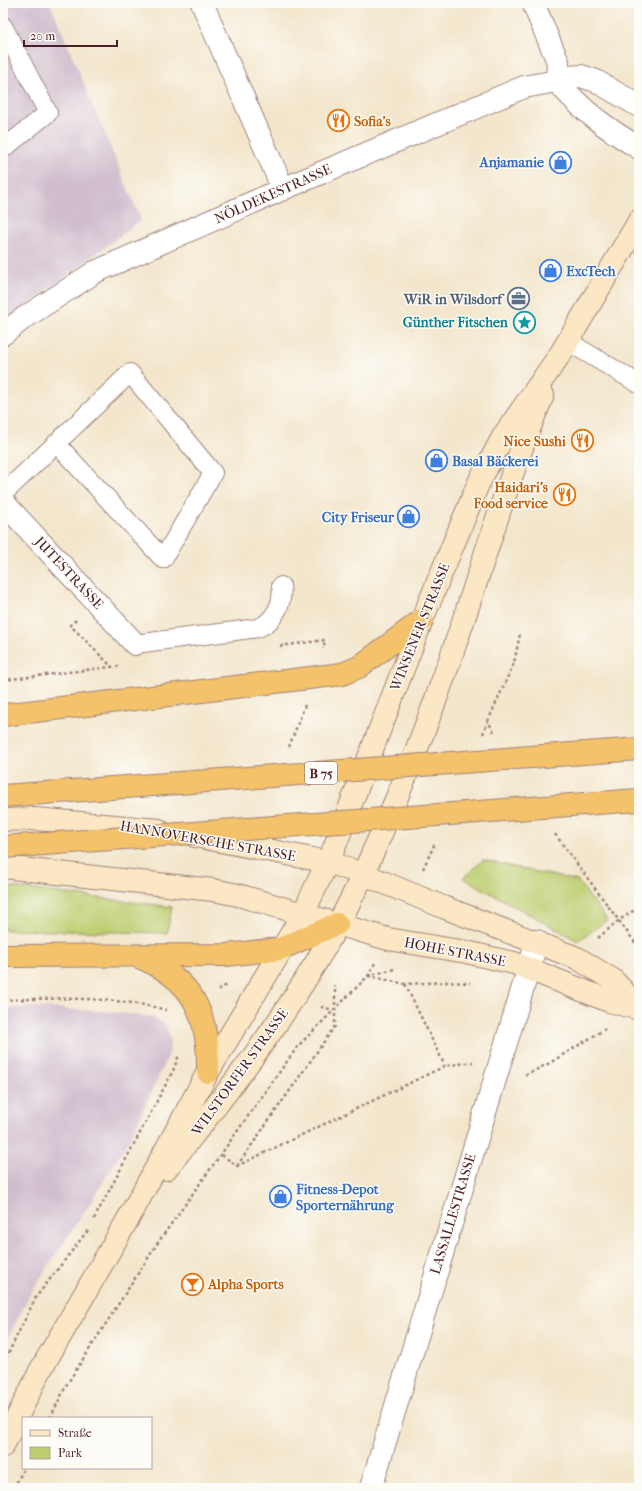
<svg xmlns="http://www.w3.org/2000/svg" width="642" height="1491" font-family="'IM FELL French Canon',serif">
	<style>
		.industrial { fill: #d0bdce }
		.green { fill: #bdce71; stroke: #84764e }
		.lines { fill: none; stroke-linecap: round; stroke-linejoin: round }
		.lane-casing { stroke: #9e827c; stroke-width: 20 }
		.street-casing { stroke: #9e827c; stroke-width: 24 }
		.secondary-casing { stroke: #9e827c; stroke-width: 24 }
		.highway-casing { stroke: #9e827c; stroke-width: 24 }
		.path { stroke: #9e827c; stroke-width: 2.5; stroke-dasharray: 3 3; stroke-linecap: butt }
		.lane { stroke: #fff; stroke-width: 18 }
		.street { stroke: #fff; stroke-width: 22 }
		.secondary { stroke: #fbe7c3; stroke-width: 22 }
		.highway { stroke: #f4c26a; stroke-width: 22 }
		.highway-bridge-casing { stroke: #9e827c; stroke-width: 24; stroke-linecap: butt }
		.highway-bridge { stroke: #f4c26a; stroke-width: 22 }
		.labels { text-anchor: middle; dominant-baseline: central; stroke-width: 3; stroke-linejoin: round; paint-order: stroke }
		.shield { fill: #fdfcf7; stroke: #806168; stroke-width: 1 }
		.shield-label { font-size: 13px; font-weight: bold; fill: #4a1f2b }
		.food-label { font-size: 14px; font-weight: bold; fill: #c56008; stroke: #fdfcf7; text-anchor: start }
		.shop-label { font-size: 14px; font-weight: bold; fill: #366cbe; stroke: #fdfcf7; text-anchor: start }
		.street-label { font-size: 14px; fill: #4a1f2b; stroke: #fdfcf7 }
		.service-label { font-size: 14px; font-weight: bold; fill: #4e5e75; stroke: #fdfcf7; text-anchor: end }
		.culture-label { font-size: 14px; font-weight: bold; fill: #0d838f; stroke: #fdfcf7; text-anchor: end }
	</style>
	<rect width="100%" height="100%" fill="#fdfcf7"/>
	<filter id="ink" filterUnits="userSpaceOnUse"><feTurbulence type="fractalNoise" baseFrequency=".025" numOctaves="2"/><feDisplacementMap in="SourceGraphic" scale="8" xChannelSelector="R" yChannelSelector="G"/><feConvolveMatrix kernelMatrix="1 2 1 2 8 2 1 2 1" color-interpolation-filters="sRGB"/></filter>
	<filter id="wash" filterUnits="userSpaceOnUse"><feTurbulence type="fractalNoise" baseFrequency=".012" numOctaves="4" result="noise"/><feDisplacementMap in="SourceGraphic" scale="16" xChannelSelector="R" yChannelSelector="G"/><feGaussianBlur stdDeviation="0.9" result="paint"/><feColorMatrix in="noise" values="0 0 0 0 0 0 0 0 0 0 0 0 0 0 0 0 0 1.4 0 .05"/><feComposite in="paint" operator="in"/></filter>
	<g filter="url(#wash)">
		<rect width="100%" height="100%" fill="#f3e6cc"/>
		<!-- industrial -->
		<g class="industrial">
			<path d="M3,3H50L141,220L3,324Z"/>
			<path d="M34,1007L113,1012L152,1017L166,1025L170,1042L169,1054L130,1138L95,1195L30,1294L3,1348V1009Z"/>
		</g>
		<!-- green -->
		<g class="green">
			<path d="M483,860L578,881L607,920L578,941L463,878Z"/>
			<path d="M3,886L172,907L167,933L3,930Z"/>
		</g>
	</g>
	<g filter="url(#ink)">
		<g class="lines">
			<defs>
				<g id="lane">
					<path d="M3,26L48,113L3,149"/>
					<path d="M567,341L639,384"/>
					<path d="M3,494L130,373L213,473L163,559L56,443"/>
					<path d="M135,644L258,628C274,622 284,603 281,586"/>
				</g>
				<g id="street">
					<path d="M202,3L283,189"/>
					<path d="M533,3L558,62L557,81"/>
					<path d="M557,81C582,111 606,128 639,148"/>
					<path d="M3,334L24,318L95,272L283,189L524,87L557,81L568,77L581,76L596,81L639,106"/>
					<path d="M3,502L135,644"/>
					<path d="M371,1488L537,941"/>
				</g>
				<g id="secondary">
					<path d="M3,820L36,819L159,830"/>
					<path d="M195,836L328,862L363,874L443,907L577,958L613,980L639,1008"/>
					<path d="M3,867L213,890L238,895L388,939L466,952L514,963L609,1001L639,1009"/>
					<path d="M166,1169C240,1078 316,978 364,872C398,798 429,722 455,645C484,561 508,477 543,395"/>
					<path d="M3,1446L40,1371L132,1212L208,1072L303,914L334,848L422,620L479,482L504,435L561,353L639,221"/>
				</g>
				<g id="highway">
					<path d="M3,715L342,674L359,667L422,620"/>
					<path d="M3,956L226,955L280,949L337,924"/>
					<path d="M139,957C194,979 209,1015 208,1072"/>
				</g>
			</defs>
			<!-- lane casing -->
			<use href="#lane" class="lane-casing"/>
			<!-- street casing -->
			<use href="#street" class="street-casing"/>
			<!-- secondary casing -->
			<use href="#secondary" class="secondary-casing"/>
			<!-- highway casing -->
			<use href="#highway" class="highway-casing"/>
			<!-- path -->
			<g class="path">
				<path d="M76,620L70,625L112,667"/>
				<path d="M280,646L325,640L323,649"/>
				<path d="M3,680L119,666"/>
				<path d="M494,732L488,721L514,663L520,634"/>
				<path d="M483,734L488,721"/>
				<path d="M289,747L305,705"/>
				<path d="M555,834L639,948"/>
				<path d="M423,869L435,843"/>
				<path d="M598,938L618,921L639,907"/>
				<path d="M368,976L394,969"/>
				<path d="M368,976L405,984L447,982L470,983"/>
				<path d="M405,984L445,1066"/>
				<path d="M218,990L225,986L228,987"/>
				<path d="M3,1000C54,998 116,996 166,1010"/>
				<path d="M321,1007L334,1010"/>
				<path d="M525,1075L548,1064L605,1029"/>
				<path d="M222,1155L237,1166L445,1066L473,1062"/>
				<path d="M237,1166L335,1026V985"/>
				<path d="M94,1219L173,1071L179,1055"/>
				<path d="M3,1364L36,1297L89,1229"/>
				<path d="M50,1418L67,1384L159,1241L298,1046L368,976L375,963"/>
				<path d="M14,1488L24,1468"/>
			</g>
			<!-- lane -->
			<use href="#lane" class="lane"/>
			<!-- street -->
			<use href="#street" class="street"/>
			<!-- secondary -->
			<use href="#secondary" class="secondary"/>
			<!-- highway -->
			<use href="#highway" class="highway"/>
			<defs>
				<g id="highway-bridge">
					<path d="M3,796L639,749"/>
					<path d="M3,847L639,800"/>
				</g>
			</defs>
			<!-- highway-bridge casing -->
			<use href="#highway-bridge" class="highway-bridge-casing"/>
			<!-- highway-bridge -->
			<use href="#highway-bridge" class="highway-bridge"/>
		</g>
	</g>
	<!-- icons -->
	<defs>
		<symbol id="restaurant-ring" viewBox="-11 -11 22 22"><circle r="9.5" fill="#fdfcf7" stroke="#e8710a" stroke-width="1.5"/><path d="M-5-6h1v4h1v-4h1v4h1v-4h1v5L-1.5 .5V6h-2V.5L-5-1ZM5-6V6H3V1.5H1.5Q1.5-4 5-6Z" fill="#e8710a"/></symbol>
		<symbol id="shop-ring" viewBox="-11 -11 22 22"><circle r="9.5" fill="#fdfcf7" stroke="#3f7fe0" stroke-width="1.5"/><path d="M-5-2.5h2.3a2.7 3.5 0 0 1 5.4 0H5L5.5 6h-11ZM-1.5-2.5h3a1.5 2.3 0 0 0-3 0Z" fill="#3f7fe0"/></symbol>
		<symbol id="office-ring" viewBox="-11 -11 22 22"><circle r="9.5" fill="#fdfcf7" stroke="#5c6f8a" stroke-width="1.5"/><path d="M-6-3h4V-5.5h4V-3h4V5H-6ZM-1-4.5V-3h2v-1.5ZM-6 0V1H6V0Z" fill="#5c6f8a"/></symbol>
		<symbol id="sight-ring" viewBox="-11 -11 22 22"><circle r="9.5" fill="#fdfcf7" stroke="#0f9aa8" stroke-width="1.5"/><path d="M0-6L1.8-2.2L6-1.7L2.9 1.2L3.7 5.4L0 3.3L-3.7 5.4L-2.9 1.2L-6-1.7L-1.8-2.2Z" fill="#0f9aa8"/></symbol>
		<symbol id="bar-ring" viewBox="-11 -11 22 22"><circle r="9.5" fill="#fdfcf7" stroke="#e8710a" stroke-width="1.5"/><path d="M-6-5H6L.8 .8V4.5H3.5V6h-7V4.5H-.8V.8Z" fill="#e8710a"/></symbol>
	</defs>
	<g fill-rule="evenodd">
		<use href="#restaurant-ring" x="326" y="108" width="25" height="25"/>
		<use href="#shop-ring" x="548" y="150" width="25" height="25"/>
		<use href="#shop-ring" x="538" y="258" width="25" height="25"/>
		<use href="#office-ring" x="506" y="286" width="25" height="25"/>
		<use href="#sight-ring" x="512" y="310" width="25" height="25"/>
		<use href="#restaurant-ring" x="570" y="428" width="25" height="25"/>
		<use href="#shop-ring" x="424" y="448" width="25" height="25"/>
		<use href="#restaurant-ring" x="552" y="482" width="25" height="25"/>
		<use href="#shop-ring" x="396" y="504" width="25" height="25"/>
		<use href="#shop-ring" x="268" y="1184" width="25" height="25"/>
		<use href="#bar-ring" x="180" y="1272" width="25" height="25"/>
	</g>
	<g class="labels">
		<!-- shield labels -->
		<rect class="shield" x="305" y="762" width="32" height="22" rx="3"/>
		<g class="shield-label">
			<text x="321" y="773">B 75</text>
		</g>
		<!-- food labels -->
		<g class="food-label">
			<text x="354" y="121">Sofia's</text>
			<text x="566" y="441" text-anchor="end">Nice Sushi</text>
			<text x="548" y="487" text-anchor="end">Haidari's<tspan x="548" dy="16">Food service</tspan></text>
			<text x="208" y="1284">Alpha Sports</text>
		</g>
		<!-- shop labels -->
		<g class="shop-label">
			<text x="544" y="162" text-anchor="end">Anjamanie</text>
			<text x="566" y="271">ExcTech</text>
			<text x="452" y="461">Basal Bäckerei</text>
			<text x="394" y="517" text-anchor="end">City Friseur</text>
			<text x="296" y="1189">Fitness-Depot<tspan x="296" dy="16">Sporternährung</tspan></text>
		</g>
		<!-- street labels -->
		<g class="street-label">
			<text transform="translate(273 194) rotate(-24)">NÖLDEKESTRASSE</text>
			<text transform="translate(69 573) rotate(47)">JUTESTRASSE</text>
			<text transform="translate(420 627) rotate(-68)">WINSENER STRASSE</text>
			<text transform="translate(208 841) rotate(10)">HANNOVERSCHE STRASSE</text>
			<text transform="translate(455 952) rotate(11)">HOHE STRASSE</text>
			<text transform="translate(240 1072) rotate(-54)">WILSTORFER STRASSE</text>
			<text transform="translate(453 1214) rotate(-73)">LASSALLESTRASSE</text>
		</g>
		<!-- service labels -->
		<g class="service-label">
			<text x="502" y="299">WiR in Wilsdorf</text>
		</g>
		<!-- culture labels -->
		<g class="culture-label">
			<text x="508" y="322">Günther Fitschen</text>
		</g>
	</g>
	<!-- margin -->
	<rect width="642" height="1491" fill="none" stroke="#fdfcf7" stroke-width="16"/>
	<!-- legend -->
	<rect x="22" y="1417" width="130" height="52" fill="#fdfcf7" stroke="#b5a4a5"/>
	<rect x="30" y="1430" width="20" height="6" fill="#fbe7c3" stroke="#b5a4a5"/>
	<text x="58" y="1437" font-size="12" fill="#4a1f2b">Straße</text>
	<rect x="30" y="1447" width="20" height="12" fill="#bdce71" stroke="#b5a4a5"/>
	<text x="58" y="1457" font-size="12" fill="#4a1f2b">Park</text>
	<!-- scale -->
	<path d="M24 40v6h93v-6" fill="none" stroke="#4a1f2b" stroke-width="2"/>
	<text x="30" y="40" font-size="12" fill="#4a1f2b" stroke="#fdfcf7" stroke-width="3" paint-order="stroke">20 m</text>
</svg>
